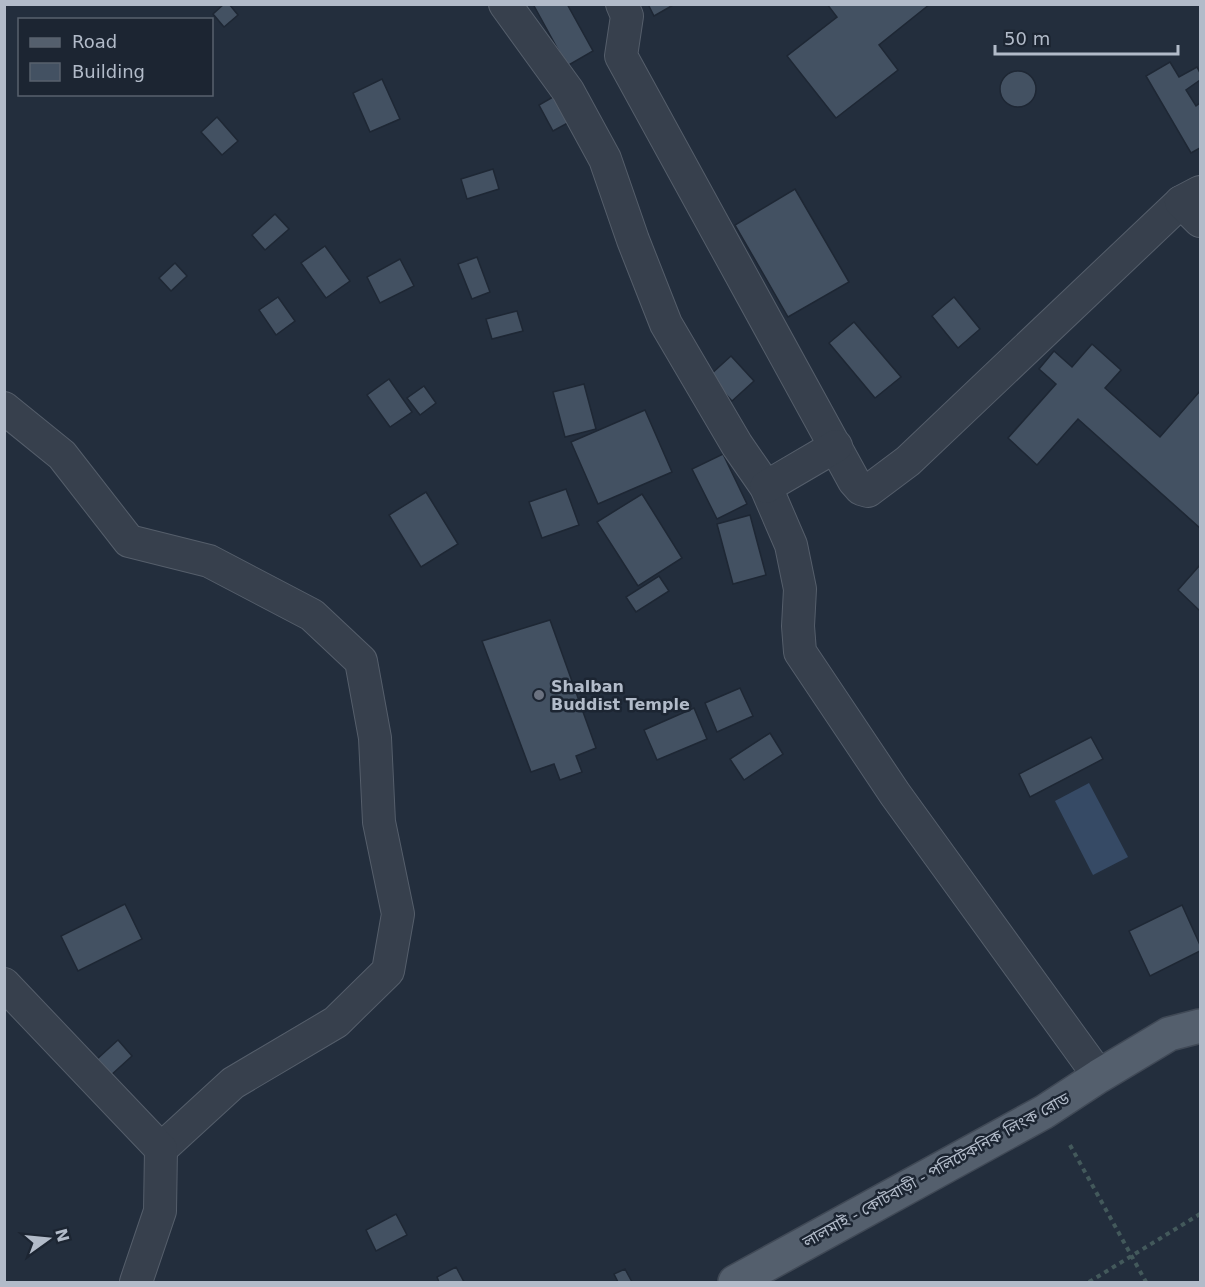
<svg xmlns="http://www.w3.org/2000/svg" width="1205" height="1287" font-family="'DejaVu Sans','Noto Sans Bengali',sans-serif">
	<style>
		.water { fill: #364a65 }
		.building { fill: #435162; stroke: #1e2734; stroke-width: 1.5 }
		.lines { fill: none; stroke-linecap: round; stroke-linejoin: round }
		.minor-casing { stroke: #555e6b; stroke-width: 34 }
		.major-casing { stroke: #404956; stroke-width: 36 }
		.path { stroke: #43595b; stroke-width: 4; stroke-dasharray: 4.5 4.5; stroke-linecap: butt }
		.minor { stroke: #37404d; stroke-width: 32 }
		.major { stroke: #545f6d; stroke-width: 33 }
		.worship-dot { fill: #6b7280; stroke: #1c2532; stroke-width: 2 }
		.labels { text-anchor: middle; dominant-baseline: central; stroke-width: 5; stroke-linejoin: round; paint-order: stroke }
		.poi-label { font-size: 16px; font-weight: bold; fill: #b2bbc9; stroke: #1c2532; text-anchor: start }
		.street-label { font-size: 16px; fill: #b2bbc9; stroke: #1c2532 }
	</style>
	<rect width="100%" height="100%" fill="#232e3d"/>
	<!-- water -->
	<path class="water" d="M1089,783L1128,857L1093,875L1055,801Z"/>
	<!-- building -->
	<g class="building">
		<path d="M224,4H229L238,15L224,27L213,14Z"/>
		<path d="M533,4H567L593,51L567,66Z"/>
		<path d="M648,4H675L654,16Z"/>
		<path d="M827,4H930L879,45L898,70L836,118L787,56L837,17Z"/>
		<path d="M1170,62L1179,77L1197,67L1200,73V80L1186,90L1196,106L1200,103V148L1191,153L1146,76Z"/>
		<circle cx="1018" cy="89" r="18"/>
		<path d="M382,79L400,119L370,132L353,93Z"/>
		<path d="M560,93L575,119L553,131L539,105Z"/>
		<path d="M217,117L238,141L222,155L201,132Z"/>
		<path d="M493,169L499,189L467,199L461,179Z"/>
		<path d="M795,189L849,282L788,317L735,225Z"/>
		<path d="M275,214L289,229L265,250L252,235Z"/>
		<path d="M325,246L350,281L326,298L301,263Z"/>
		<path d="M477,257L490,292L472,299L458,264Z"/>
		<path d="M400,259L414,286L380,303L367,277Z"/>
		<path d="M175,263L187,276L171,291L159,278Z"/>
		<path d="M278,297L295,321L276,335L259,310Z"/>
		<path d="M954,297L980,329L958,348L932,316Z"/>
		<path d="M517,311L523,331L492,339L486,319Z"/>
		<path d="M854,322L901,377L875,398L829,343Z"/>
		<path d="M1092,344L1121,370L1105,388L1160,437L1200,391V528L1078,419L1037,465L1008,438L1056,384L1039,369L1054,351L1072,367Z"/>
		<path d="M731,356L754,381L732,401L709,376Z"/>
		<path d="M389,379L412,412L390,427L367,395Z"/>
		<path d="M584,384L596,429L565,437L553,392Z"/>
		<path d="M424,386L436,403L420,415L407,398Z"/>
		<path d="M645,410L672,472L598,504L571,442Z"/>
		<path d="M723,454L747,504L717,519L692,469Z"/>
		<path d="M566,489L579,525L542,538L529,502Z"/>
		<path d="M426,492L458,544L421,567L389,515Z"/>
		<path d="M642,494L682,558L638,586L597,522Z"/>
		<path d="M750,515L766,575L733,584L717,524Z"/>
		<path d="M1200,565V611L1178,590Z"/>
		<path d="M659,576L669,591L636,612L626,597Z"/>
		<path d="M550,620L596,748L576,756L582,772L560,780L554,764L531,772L482,641Z"/>
		<path d="M740,688L753,716L717,732L705,703Z"/>
		<path d="M694,708L707,739L657,760L644,730Z"/>
		<path d="M770,733L783,754L744,780L730,759Z"/>
		<path d="M1091,737L1103,759L1030,797L1019,774Z"/>
		<path d="M125,904L142,939L78,971L61,936Z"/>
		<path d="M1182,905L1200,945V951L1150,976L1129,931Z"/>
		<path d="M118,1040L132,1056L110,1076L96,1060Z"/>
		<path d="M396,1214L407,1235L376,1251L366,1230Z"/>
		<path d="M456,1267L464,1282H439L437,1277Z"/>
		<path d="M625,1269L632,1282H618L614,1274Z"/>
	</g>
	<g class="lines">
		<defs>
			<g id="minor">
				<path d="M505,4L568,91L605,159L633,240L666,324L737,445L766,487L791,545L800,589L798,626L800,652L895,794L1099,1076"/>
				<path d="M622,4L627,16L621,56L854,481L861,489L868,491L908,461L1181,202"/>
				<path d="M1200,192L1181,202L1200,221"/>
				<path d="M4,408L62,455L129,541L209,561L312,615L361,661L375,738L379,822L398,914L388,971L336,1022L233,1083L161,1149"/>
				<path d="M766,487L836,446"/>
				<path d="M4,984L161,1149L160,1211L136,1282"/>
			</g>
			<path id="major" d="M735,1282L1044,1112L1099,1076L1169,1034L1200,1026"/>
		</defs>
		<!-- minor casing -->
		<use href="#minor" class="minor-casing"/>
		<!-- major casing -->
		<use href="#major" class="major-casing"/>
		<!-- path -->
		<g class="path">
			<path d="M1070,1145L1146,1282"/>
			<path d="M1089,1282L1200,1214"/>
		</g>
		<!-- minor -->
		<use href="#minor" class="minor"/>
		<!-- major -->
		<use href="#major" class="major"/>
	</g>
	<!-- markers -->
	<circle class="worship-dot" cx="539" cy="695" r="6"/>
	<g class="labels">
		<!-- poi labels -->
		<g class="poi-label">
			<text x="551" y="686">Shalban<tspan x="551" dy="18">Buddist Temple</tspan></text>
		</g>
		<!-- street labels -->
		<g class="street-label">
			<text transform="translate(936 1170) rotate(-29)">লালমাই - কোটবাড়ী - পলিটেকনিক লিংক রোড</text>
		</g>
	</g>
	<!-- border -->
	<rect width="1205" height="1287" fill="none" stroke="#b2bbc9" stroke-width="12"/>
	<!-- legend -->
	<rect x="18" y="18" width="195" height="78" fill="#1c2532" stroke="#58616e" stroke-width="1.5"/>
	<rect x="30" y="38" width="30" height="9" fill="#545f6d" stroke="#58616e" stroke-width="1.5"/>
	<text x="72" y="48" font-size="18" fill="#b2bbc9">Road</text>
	<rect x="30" y="63" width="30" height="18" fill="#435162" stroke="#58616e" stroke-width="1.5"/>
	<text x="72" y="78" font-size="18" fill="#b2bbc9">Building</text>
	<!-- north arrow -->
	<g transform="translate(48 1239) rotate(75)" stroke="#1c2532" stroke-width="4.5" paint-order="stroke">
	<path d="M0-4.5L10 22L0 15L-10 22Z" fill="#b2bbc9"/>
	<text y="-9" font-size="16" font-weight="bold" text-anchor="middle" fill="#b2bbc9">N</text>
	</g>
	<!-- scale -->
	<path d="M995 45v9h183v-9" fill="none" stroke="#b2bbc9" stroke-width="3"/>
	<text x="1004" y="45" font-size="18" fill="#b2bbc9" stroke="#1c2532" stroke-width="4.5" paint-order="stroke">50 m</text>
</svg>
